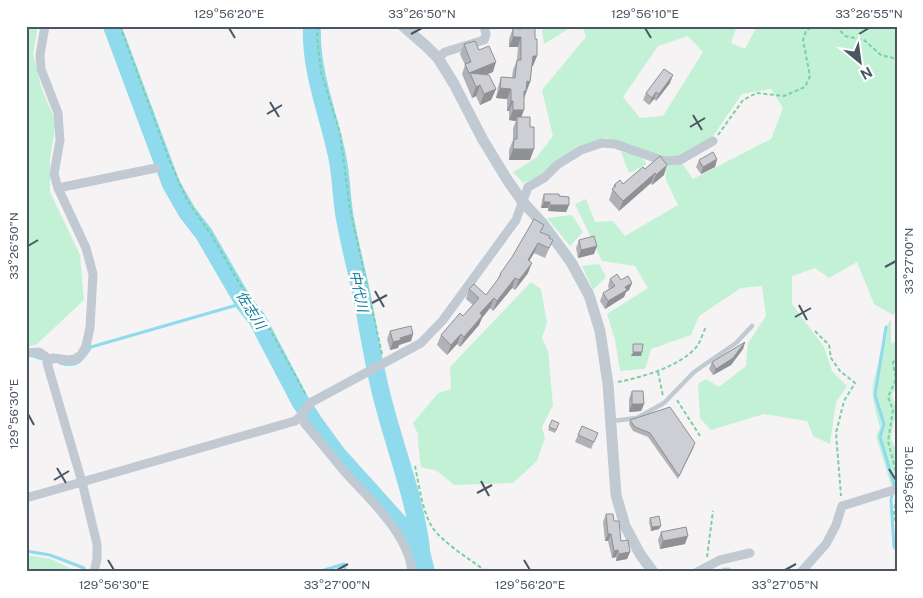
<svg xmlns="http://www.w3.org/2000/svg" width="923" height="598" font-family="'Public Sans','Noto Sans JP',sans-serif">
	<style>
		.green { fill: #c3f1d5; fill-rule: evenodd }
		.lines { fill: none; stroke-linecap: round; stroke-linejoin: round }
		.stream { stroke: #90daee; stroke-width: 3 }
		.river { stroke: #90daee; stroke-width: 18 }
		.path { stroke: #7ad0a6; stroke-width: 2; stroke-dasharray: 4 2.5; stroke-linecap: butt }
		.service { stroke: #c1cad2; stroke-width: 4.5 }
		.minor { stroke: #c1cad2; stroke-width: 9 }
		.tertiary { stroke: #c1cad2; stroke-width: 11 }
		.wall { fill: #b0b2b7 }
		.shaded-wall { fill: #909195 }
		.building { fill: #cdcfd5; stroke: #909195 }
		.ticks { fill: none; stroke: #4a5661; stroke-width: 2 }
		.labels { text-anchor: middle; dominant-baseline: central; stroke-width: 5; stroke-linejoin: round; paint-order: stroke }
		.water-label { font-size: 14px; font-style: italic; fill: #0c7c9b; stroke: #fff }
		.neatline { fill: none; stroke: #4a5661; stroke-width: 2 }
		.ticks-label { font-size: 12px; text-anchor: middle; fill: #4a5661 }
	</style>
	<rect width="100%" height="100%" fill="#f5f3f3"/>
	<!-- green -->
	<g class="green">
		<path d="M26,26H38L33,54L42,90L56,122L50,159V192L80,255L84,300L37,344L26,348Z"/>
		<path d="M546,26H573L544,44L542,31Z"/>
		<path d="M582,26H737L731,43L745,49L757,26H897V312L893,315L874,304L857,262L829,278L815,268L792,276V304L824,347L832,371L847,386L836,402L830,444L813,436L807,421L764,414L711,430L700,418L698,384L706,379L719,387L746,366L748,343L766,316L762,286L741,288L699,316L691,335L651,349L645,369L620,371L615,340L607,314L648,288L635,266L602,261L575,204L586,199L595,222L613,221L625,236L678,205L666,180L665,158L606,138L578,146L539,177L523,183L513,172L536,158L553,136L542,90L586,37ZM688,36L703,52L663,116L640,118L623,97L658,46ZM771,89L783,108L771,139L693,179L678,157L711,139L742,94Z"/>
		<path d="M621,152L639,154L647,164L629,173Z"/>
		<path d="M572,215L583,232L570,246L547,218Z"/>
		<path d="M599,264L606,277L593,290L582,266Z"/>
		<path d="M531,282L541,289L547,323L542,338L548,351L553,405L542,427L545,438L537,461L513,483L454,485L437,471L421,467L418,442V434L413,423L438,393L451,389L450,367Z"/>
		<path d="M891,319V344L897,340V386L892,394L896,410L891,439L897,452V484L891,485L876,436L880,428C876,411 868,390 876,373L886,327Z"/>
		<path d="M26,555L51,559L78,572H26Z"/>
	</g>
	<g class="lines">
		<!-- stream -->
		<g class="stream">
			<path d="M886,327L875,395L884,424L880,437L894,484L891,500L894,547L897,550"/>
			<path d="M31,355L42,359"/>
			<path d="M60,363C78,368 81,361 91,347L244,303"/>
			<path d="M26,551L50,555L84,568"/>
			<path d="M318,572L344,564L346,572"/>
		</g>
		<!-- river -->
		<g class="river">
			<path d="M112,26L171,184L187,212L204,234L244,303L257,319L300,401L313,421L337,454L409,534L421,552L426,572"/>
			<path d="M312,26C310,71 328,113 337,156C342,178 341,202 346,224C351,250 358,276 363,302C368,328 372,354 378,380C390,437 414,491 421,549"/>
		</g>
		<!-- path -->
		<g class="path">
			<path d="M120,26L170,162L187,200L212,236L239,283L262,315L306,395"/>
			<path d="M319,26L317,36L321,72L340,133L350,209L382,354"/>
			<path d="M836,26L845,36L864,40L881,55L897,59"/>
			<path d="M718,135L743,100L757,93L784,96L805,87L810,76L803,40L806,31L813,26"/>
			<path d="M815,331L829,345L831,358L840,371L855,383L844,401L836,433L841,496"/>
			<path d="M897,355L893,363L896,379L888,397L893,410L888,441L897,476"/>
			<path d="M658,372L663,396"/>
			<path d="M618,382C643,377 682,366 698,345C701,340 703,332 706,327"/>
			<path d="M677,400L700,436"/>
			<path d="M415,466C419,485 422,510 432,527C443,543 471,560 487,572"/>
			<path d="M896,498L894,514L897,529"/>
			<path d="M707,557L713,511"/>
		</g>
		<!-- service -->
		<path class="service" d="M612,421L637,418L664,403L694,372L736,343L752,326"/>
		<!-- minor -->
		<g class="minor">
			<path d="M45,26L40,55L41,69L58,113L60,140L54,174L58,188L86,248L93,274L90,328L86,346L81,355L75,359L68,360L53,358L47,363L82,482L97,544V559L94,572"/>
			<path d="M438,58L445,52L484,40L486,35L484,26"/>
			<path d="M58,188L156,168"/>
			<path d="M26,353L39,352L49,359"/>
			<path d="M301,416L305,424C318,439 331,455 344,471C368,498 409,534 412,572"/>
			<path d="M26,498L295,421L301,416L310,403L421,343L443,320L516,220L528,187L544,178L557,165L581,150L602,143L615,144L664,161L680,160L713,141"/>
			<path d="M697,572L720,560L750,553"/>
			<path d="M725,572H728"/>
			<path d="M801,572L826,544L836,525L842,506L897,489"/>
		</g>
		<!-- tertiary -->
		<path class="tertiary" d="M403,26L426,46L438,58L454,84L483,140L508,181L522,201L543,224L571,262L589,295L600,331L608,384L616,495L625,526L640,554L653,572"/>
	</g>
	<!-- wall -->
	<g class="wall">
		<path d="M519,26H535L533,66H532L530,82L524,98L521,117L530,160H509V150L513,140V128L516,121L509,120V111H507V99L496,98L498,87L501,77L512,78L513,70L517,60L518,47H509V39L513,28H519Z"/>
		<path d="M464,44L479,50L493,72L487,74L496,89L491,100L480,105L476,96L472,98L462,74L465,65L460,54Z"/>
		<path d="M670,83L656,101L654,99L649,105L643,100L646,93Z"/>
		<path d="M717,159L715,167L701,174L696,167L699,160Z"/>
		<path d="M645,169L664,175L652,185L651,183L619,211L609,200L614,185L623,184Z"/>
		<path d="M544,194L559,196L569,205L566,212L548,211V208H541L542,200Z"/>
		<path d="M544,225L541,232L549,239L553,240L545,258L534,253L529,261L528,273L515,290L512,288L493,311L490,308L482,318L479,325L460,347L457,344L447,355L437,345L441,335L463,316L473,305L466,299L469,289L486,295L497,281L500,274Z"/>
		<path d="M579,240L594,254L578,258L576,248Z"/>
		<path d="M610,279L632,283L629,290L626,292L624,297L605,309L600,301L603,293L609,289L608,286Z"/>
		<path d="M390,331L413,334L411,341L399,345L398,348L390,350L387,339Z"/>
		<path d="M745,342L743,349L731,365L713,375L709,369L712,362Z"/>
		<path d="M632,391L644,404L641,411L629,412V399Z"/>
		<path d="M552,420L559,423L555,433L548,430Z"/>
		<path d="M630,420L694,447L678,479L648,437L633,431L629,424Z"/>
		<path d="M582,426L598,433L591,449L575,442Z"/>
		<path d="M606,514L621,541L630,552L627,559L616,561V557L612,558L608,541H605L603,522Z"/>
		<path d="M650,518L659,529L651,531L649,522Z"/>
		<path d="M661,532L685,544L660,549L658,540Z"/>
	</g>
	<!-- shaded-wall -->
	<g class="shaded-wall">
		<path d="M513,37H521L518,47H509Z"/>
		<path d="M533,56H537L533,66H529Z"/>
		<path d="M496,62L493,72L473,80L470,73Z"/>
		<path d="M673,75L670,83L656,101L659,94Z"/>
		<path d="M527,81L530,82L523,101H520Z"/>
		<path d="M480,85L476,96L472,98L476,87Z"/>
		<path d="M500,88L511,89L507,99L496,98Z"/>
		<path d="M496,89L491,100L480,105L484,94Z"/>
		<path d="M656,92L654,99L649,105L652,98Z"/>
		<path d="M511,101H513L509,111H507Z"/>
		<path d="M513,110H524L520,121L517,117L516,121L509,120Z"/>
		<path d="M513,149H534L530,160H509Z"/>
		<path d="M717,159L715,167L701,174L703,167Z"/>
		<path d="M667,165L664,175L652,185L656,175Z"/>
		<path d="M655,173L651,183L619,211L623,201Z"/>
		<path d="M544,202H550L548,208H541Z"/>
		<path d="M550,205H569L566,212L548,211Z"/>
		<path d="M538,243L534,253L524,270L528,260Z"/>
		<path d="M597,246L594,254L578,258L581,250Z"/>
		<path d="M532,263L528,273L515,290L519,280Z"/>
		<path d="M515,278L512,288L493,311L497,301Z"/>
		<path d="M632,283L629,290L626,292L624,297L605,309L608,301L625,287Z"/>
		<path d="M494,298L490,308L482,318L479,325L460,347L464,337L480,313Z"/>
		<path d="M413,334L411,341L399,345L398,348L390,350L393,342L400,338Z"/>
		<path d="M461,334L457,344L447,355L451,345Z"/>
		<path d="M745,342L743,349L731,365L713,375L716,369Z"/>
		<path d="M633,352H642L641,356H631Z"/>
		<path d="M632,404H644L641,411L629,412Z"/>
		<path d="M661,526L659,529L651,531L652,527Z"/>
		<path d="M608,534H611L608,541H605Z"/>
		<path d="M688,536L685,544L660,549L663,541Z"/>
		<path d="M618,550L616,557L612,558L614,551Z"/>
		<path d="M630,552L627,559L616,561L619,554Z"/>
	</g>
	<!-- building -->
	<g class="building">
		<path d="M522,26H535V39H537V56H533L530,82L527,81L526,91H524V110H513V101H511V89L500,88L501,77L515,78L517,60H521V37H513V28L521,29Z"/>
		<path d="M475,41L479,50L489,46L496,62L469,73L465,64L471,62L464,44Z"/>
		<path d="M664,69L673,75L659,94L656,92L652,98L646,93Z"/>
		<path d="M470,73L489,75L496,89L484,94L480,85L476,87Z"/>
		<path d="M517,117H530V127H534V149H513L514,139H517Z"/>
		<path d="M713,152L717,159L703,167L699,160Z"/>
		<path d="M660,156L667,165L656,175L655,173L623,201L612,189L616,186L614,185L620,180L623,184L643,167L645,169Z"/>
		<path d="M544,194H559V196L569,197V205H550V202H544Z"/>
		<path d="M534,219L544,225L540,232L550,236L549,238L553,240L549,248L538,243L528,260L532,263L519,280L515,278L497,301L494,298L480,313L482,316L464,337L461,334L451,345L441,335L460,313L463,316L479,298L469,289L474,284L486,295L501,275L500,274L512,257Z"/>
		<path d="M594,236L597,246L581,250L579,240Z"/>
		<path d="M617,274L621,280L628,276L632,283L625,287L627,290L608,301L603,293L615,286L610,279Z"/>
		<path d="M411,326L413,334L400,338L401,340L393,342L390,331Z"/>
		<path d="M745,342L733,358L716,369L712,362Z"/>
		<path d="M633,344H643L642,352H633Z"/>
		<path d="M632,391H643L644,404H632Z"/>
		<path d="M670,407L695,443L679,476L650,433L635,427L630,420Z"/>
		<path d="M552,420L559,423L556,430L549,427Z"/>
		<path d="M582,426L598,433L594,442L578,435Z"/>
		<path d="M606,514H613L614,521H619L621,541L628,540L630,552L619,554L618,550L614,551L611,534H608Z"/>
		<path d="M659,516L661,526L652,527L650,518Z"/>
		<path d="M686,527L688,536L663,541L661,532Z"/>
	</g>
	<!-- ticks -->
	<path class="ticks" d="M229,28L235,38M645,28L651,38M411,34L422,28M859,34L869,28M270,102L279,117M267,114L282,105M693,115L702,130M690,127L705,118M28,246L38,240M885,267L896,261M375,291L384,307M372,303L387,295M799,305L807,320M795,317L811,308M28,414L34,425M57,468L66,483M889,469L896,480M54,480L69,471M481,481L489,496M477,493L492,485M108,560L114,570M524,560L530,570M337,570L348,564M785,570L796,564"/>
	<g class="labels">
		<!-- water labels -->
		<g class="water-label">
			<text transform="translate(359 291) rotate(78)">中代川</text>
			<text transform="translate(251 310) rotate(58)">佐志川</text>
		</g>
	</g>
	<!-- border -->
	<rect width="923" height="598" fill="none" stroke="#ffffff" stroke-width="55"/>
	<!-- north arrow -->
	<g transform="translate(860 62) rotate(151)" stroke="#ffffff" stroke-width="4" paint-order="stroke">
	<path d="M0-4L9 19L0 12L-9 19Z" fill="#4a5661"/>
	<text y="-8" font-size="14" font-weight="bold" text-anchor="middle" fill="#4a5661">N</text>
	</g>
	<rect x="28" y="28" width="868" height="542" class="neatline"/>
	<g class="ticks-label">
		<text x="229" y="18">129°56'20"E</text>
		<text x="422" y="18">33°26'50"N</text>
		<text x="645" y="18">129°56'10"E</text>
		<text x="869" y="18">33°26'55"N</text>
		<text transform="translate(14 246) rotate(-90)" y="4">33°26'50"N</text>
		<text transform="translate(909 261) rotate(-90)" y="4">33°27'00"N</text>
		<text transform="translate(14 414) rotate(-90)" y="4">129°56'30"E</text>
		<text transform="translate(909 480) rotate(-90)" y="4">129°56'10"E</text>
		<text x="114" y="589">129°56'30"E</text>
		<text x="337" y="589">33°27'00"N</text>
		<text x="530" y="589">129°56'20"E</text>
		<text x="785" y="589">33°27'05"N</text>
	</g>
</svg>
